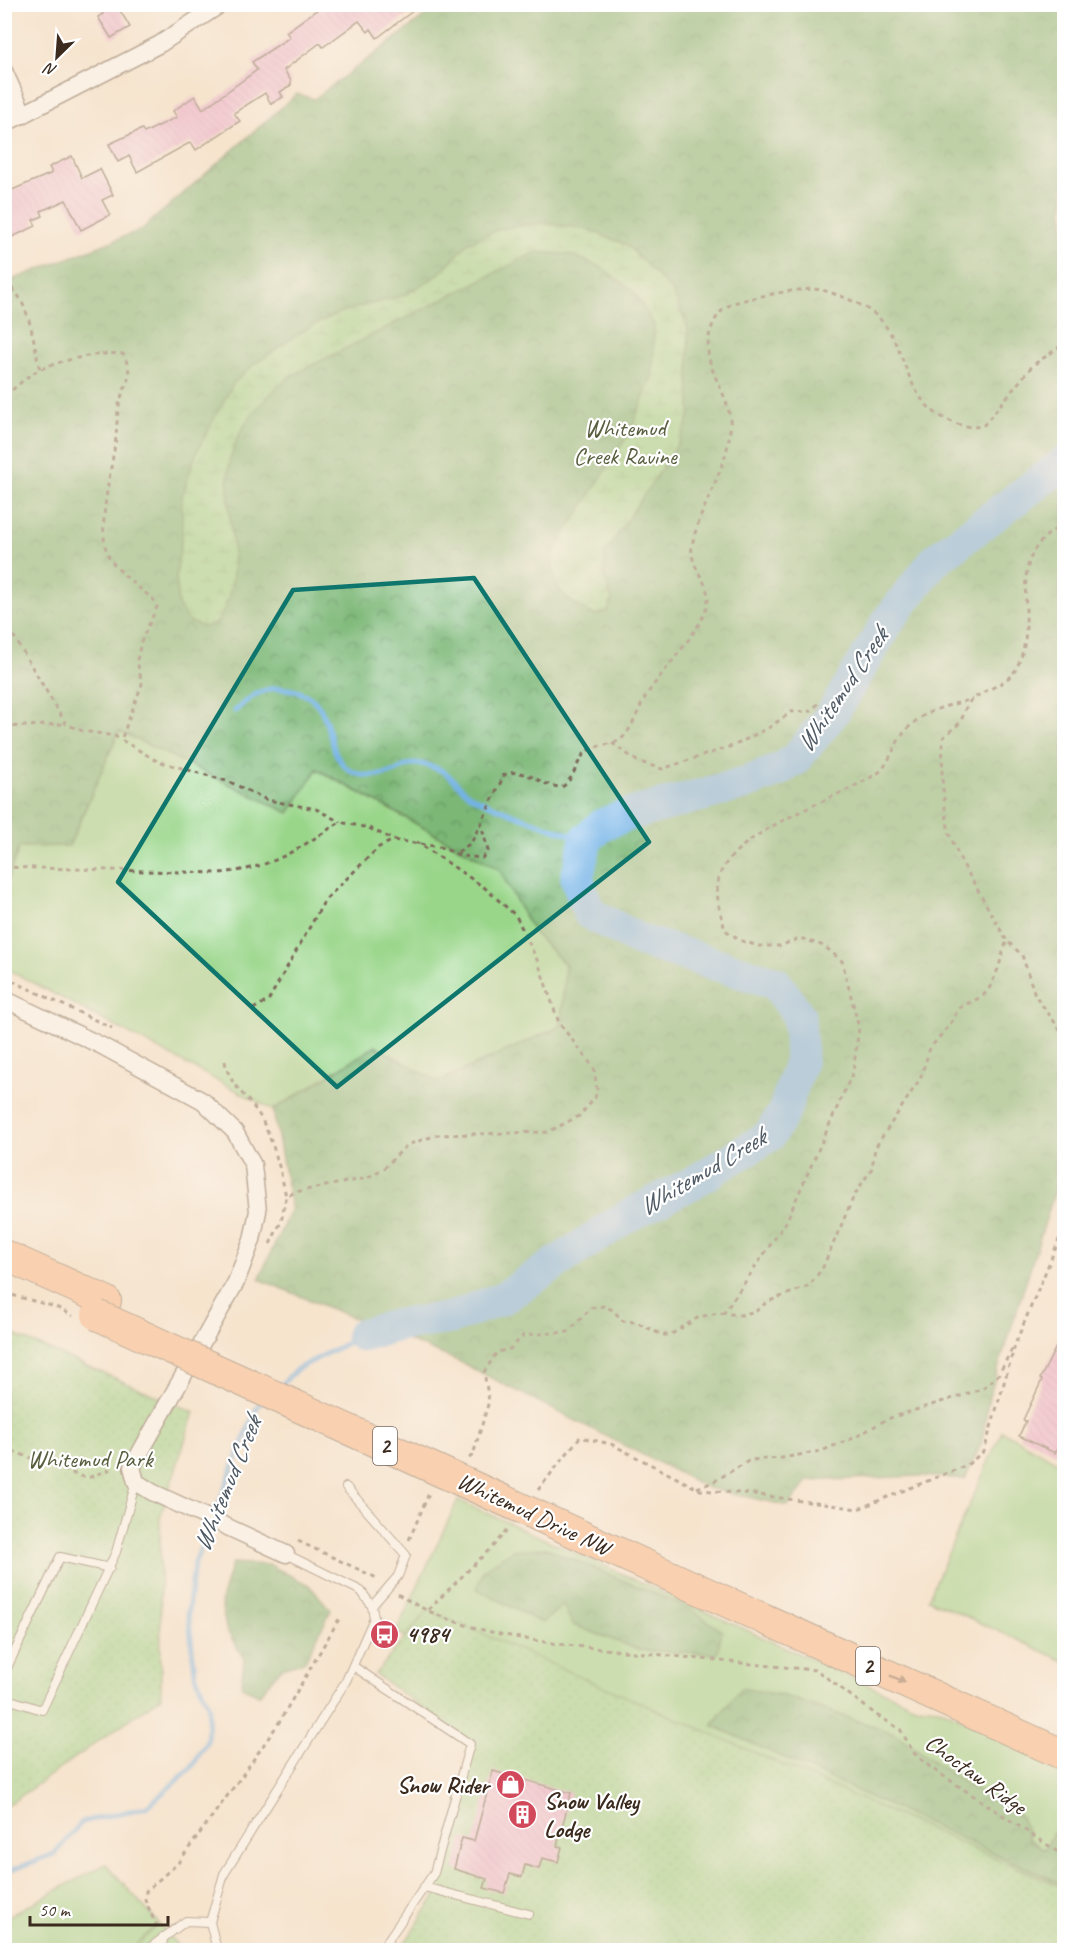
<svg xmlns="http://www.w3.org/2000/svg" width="1069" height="1955" font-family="Caveat,sans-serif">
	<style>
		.grass { fill: #9ad68a; stroke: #6a8054; stroke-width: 1.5; fill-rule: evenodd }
		.forest { fill: url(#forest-crowns); stroke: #5b704a; stroke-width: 1.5 }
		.wetland { fill: url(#wetland-marsh); stroke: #6a8054; stroke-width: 1.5 }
		.park { fill: url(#park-dots); stroke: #6a8054; stroke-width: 1.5 }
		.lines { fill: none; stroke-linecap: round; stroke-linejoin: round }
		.stream { stroke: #73b2e6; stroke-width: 5 }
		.river { stroke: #73b2e6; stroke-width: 33 }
		.building { fill: url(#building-back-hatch) }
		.lane-casing { stroke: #7c6b5b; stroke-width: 10 }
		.street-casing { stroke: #7c6b5b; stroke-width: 19 }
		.highway-casing { stroke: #7c6b5b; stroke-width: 32 }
		.path { stroke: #7c6b5b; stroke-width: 3; stroke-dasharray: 4.5 4.5; stroke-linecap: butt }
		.lane { stroke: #fff; stroke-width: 8 }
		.street { stroke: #fff; stroke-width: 16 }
		.highway { stroke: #fcba8d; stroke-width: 30 }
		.highway-bridge-casing { stroke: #7c6b5b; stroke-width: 32; stroke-linecap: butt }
		.highway-bridge { stroke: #fcba8d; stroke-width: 30 }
		.oneway { fill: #926b50 }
		.marked { fill: none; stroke: #0f766e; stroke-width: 4.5; stroke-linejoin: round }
		.labels { text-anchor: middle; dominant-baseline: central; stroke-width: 4.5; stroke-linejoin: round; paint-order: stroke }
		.shield { fill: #fff; stroke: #766a62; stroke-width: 1.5 }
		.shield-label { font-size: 22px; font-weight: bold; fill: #3b2a1e }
		.park-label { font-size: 24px; fill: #585e3e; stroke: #fff }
		.street-label { font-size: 24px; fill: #3b2a1e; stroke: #fff }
		.poi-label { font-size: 24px; font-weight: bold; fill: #3b2a1e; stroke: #fff; text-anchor: start }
		.water-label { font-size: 26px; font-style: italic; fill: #4f5a64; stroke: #fff }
	</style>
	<defs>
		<pattern id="forest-crowns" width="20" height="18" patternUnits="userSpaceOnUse" patternTransform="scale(1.5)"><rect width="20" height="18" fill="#7bb776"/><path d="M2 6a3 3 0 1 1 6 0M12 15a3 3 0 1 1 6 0" fill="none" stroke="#669560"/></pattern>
		<pattern id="wetland-marsh" width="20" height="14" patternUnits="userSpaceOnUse" patternTransform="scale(1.5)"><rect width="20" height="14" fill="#9ad68a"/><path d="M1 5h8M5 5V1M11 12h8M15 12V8" fill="none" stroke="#86b877"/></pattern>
		<pattern id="park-dots" width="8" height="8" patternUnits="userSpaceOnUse" patternTransform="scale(1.5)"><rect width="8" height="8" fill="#9ad68a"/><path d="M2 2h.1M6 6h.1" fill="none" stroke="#86b877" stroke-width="1.8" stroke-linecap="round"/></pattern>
		<pattern id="building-back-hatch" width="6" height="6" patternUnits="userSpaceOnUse" patternTransform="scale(1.5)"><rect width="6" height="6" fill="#efabd3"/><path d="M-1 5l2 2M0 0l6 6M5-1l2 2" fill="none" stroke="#ce93b5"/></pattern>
	</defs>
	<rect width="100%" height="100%" fill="#fff"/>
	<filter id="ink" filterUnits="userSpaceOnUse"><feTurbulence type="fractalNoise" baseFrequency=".0167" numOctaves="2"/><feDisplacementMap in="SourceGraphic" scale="12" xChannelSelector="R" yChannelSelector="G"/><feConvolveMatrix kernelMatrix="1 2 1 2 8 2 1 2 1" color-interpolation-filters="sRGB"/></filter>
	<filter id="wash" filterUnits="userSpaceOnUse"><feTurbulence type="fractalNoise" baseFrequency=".008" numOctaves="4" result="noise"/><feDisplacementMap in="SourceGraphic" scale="24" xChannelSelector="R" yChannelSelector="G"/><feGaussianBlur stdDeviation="1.35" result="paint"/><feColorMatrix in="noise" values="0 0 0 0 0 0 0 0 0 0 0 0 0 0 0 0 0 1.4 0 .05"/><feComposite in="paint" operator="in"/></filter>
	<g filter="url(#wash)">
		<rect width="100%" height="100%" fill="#f6e4cd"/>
		<!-- grass -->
		<g class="grass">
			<path d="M119,731L288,812L316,769L499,869L534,933L565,964L562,1026L437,1082L376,1046L273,1110L5,968V887L19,847L69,846Z"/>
			<path d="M1002,1431L1064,1466V1661L928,1599Z"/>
			<path d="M458,1500L915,1706L939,1708L1064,1767V1834L1053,1833L1045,1850L1029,1839L1021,1817L961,1781L712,1725L1064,1885V1888L649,1707L426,1647L396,1632ZM563,1605L640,1650L574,1625Z"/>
			<path d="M106,1864L159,1924L130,1950H5V1918Z"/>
		</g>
		<!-- forest -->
		<g class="forest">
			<path d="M440,5H1064V1163L989,1397L982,1442L965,1479L920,1476L808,1481L788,1506L708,1488L458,1361L259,1279L291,1208L273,1110L376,1046L438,1082L561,1026L565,964L534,933L499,869L317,769L289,813L119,731L69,846L19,847L5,887L4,288L12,280L141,230L297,94L314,99Z"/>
			<path d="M546,1548L689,1608L722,1631L717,1654L640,1650L573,1625L563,1605L542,1623L477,1589L483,1570L513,1550Z"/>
			<path d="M232,1563L270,1565L309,1585L331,1610L305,1661L281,1668L259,1695L241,1686L244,1659L226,1629L221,1601Z"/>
			<path d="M741,1688L781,1695L894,1733L961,1781L1021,1817L1029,1839L1045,1850L1053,1833L1064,1834V1885L712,1725Z"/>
		</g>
		<!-- wetland -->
		<path class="wetland" d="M542,223L587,229L627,245L672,291L688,328L690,415L680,441L605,553L604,577L612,599L608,611L595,615C564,600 550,590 553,553L630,432L653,374L654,325L633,291L601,267L569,254L536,252L291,376C259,401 228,435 228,479C227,532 247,572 217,623L204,627L188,621L178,605L176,577L182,535V496L196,453L233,384L253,365L311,326L344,311L405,295L439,274L468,243L499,229Z"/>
		<!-- park -->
		<g class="park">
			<path d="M5,1331L194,1412L160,1518L161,1697L5,1807Z"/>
			<path d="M428,1610L1064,1888V1950H400L435,1897L473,1744L375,1674Z"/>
			<path d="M159,1924L181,1950H130Z"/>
		</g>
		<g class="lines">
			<!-- stream -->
			<g class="stream">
				<path d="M235,711C250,696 266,685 287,689C344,698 317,754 353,772C363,777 382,776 393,772C399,770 407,764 414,764C419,763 427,765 432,767C451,771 459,790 475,798C511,815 549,827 586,840"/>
				<path d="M278,1388L297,1369L362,1335"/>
				<path d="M4,1873L54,1854L82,1822L147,1807L192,1767L207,1741L209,1707L195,1674L188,1611L194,1565L257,1407L264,1400"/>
			</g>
			<!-- river -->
			<path class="river" d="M362,1335L399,1325L451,1318L503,1298L626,1217L694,1182L769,1136L784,1112L801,1059L799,1016L776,983L639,940L589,913L577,878L586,840L602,825L627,815L743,784L777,771L795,760L832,714L890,618L935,560L1064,463"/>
		</g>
		<g id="blocks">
			<!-- building -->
			<g class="building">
				<path d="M97,4H116L130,27L111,38L98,17L103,14Z"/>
				<path d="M325,4H422L377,38L371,29L368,32L359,21L323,47L320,43L284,70L291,81V85L280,92L283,97L271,104L265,93L234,113L240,121L196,150L191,142L137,172L129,156L118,162L109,144L142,129L144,133L177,117L173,111L195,96L203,109L257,70L252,62L290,37L286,32Z"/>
				<path d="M72,156L82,178L100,169L113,195L102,200L110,215L81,230L66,200L41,211L43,216L33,220L36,226L12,237L5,222V193L52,173L49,167Z"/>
				<path d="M1065,1329V1450L1058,1447L1055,1453L1019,1436L1026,1421L1023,1420L1042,1380L1040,1379Z"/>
				<path d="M493,1771L571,1793L557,1846L562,1847L558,1862L542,1858L539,1869L525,1865L522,1877L510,1874L504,1893L484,1888L487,1879L454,1869L462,1838L474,1841Z"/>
			</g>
		</g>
	</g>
	<g filter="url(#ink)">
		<use href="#blocks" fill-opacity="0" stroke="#7c6b5b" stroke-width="1.5"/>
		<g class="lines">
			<defs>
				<g id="lane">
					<path d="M346,1487L406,1555L398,1576L372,1606"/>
					<path d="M353,1666L470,1744L434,1873L381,1950"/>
					<path d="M4,1674L60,1557L110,1568"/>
					<path d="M4,1698L42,1710L116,1552L136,1482"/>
					<path d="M424,1887L529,1914"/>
					<path d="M147,1950L186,1921L210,1922"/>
					<path d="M162,1950L163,1937"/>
					<path d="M217,1950L210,1922L224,1874L346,1681L374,1618L372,1606L361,1591L286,1554"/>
				</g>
				<g id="street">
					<path d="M4,71L24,115"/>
					<path d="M4,124L160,44L221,4"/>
					<path d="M4,999L102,1046L203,1101L235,1132L253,1165L258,1211L252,1240L236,1282L132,1467L136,1482L152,1492L286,1554"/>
				</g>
				<g id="highway">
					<path d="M4,1255L106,1301"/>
					<path d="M672,1577L1064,1755"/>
				</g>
			</defs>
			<!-- lane casing -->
			<use href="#lane" class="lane-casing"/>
			<!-- street casing -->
			<use href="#street" class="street-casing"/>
			<!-- highway casing -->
			<use href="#highway" class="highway-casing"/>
			<!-- path -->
			<g class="path">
				<path d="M4,284C29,292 34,346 40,370"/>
				<path d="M4,394C17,389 23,378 35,372C55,361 101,351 123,354C136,379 124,382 119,405C117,415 117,426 116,437C113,466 94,533 110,559C121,574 139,588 153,599L157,607L141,642L137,660L142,684L121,740"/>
				<path d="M1064,524C998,559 1043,614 1017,667C1009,684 987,688 973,699C964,705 965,714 960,722C956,728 948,732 943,738L942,778L945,808L949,833L961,861L1007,941L1022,955L1035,995L1064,1035"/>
				<path d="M4,620L66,724L83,731L115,736L157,761L230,782L267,800L316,809L340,822"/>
				<path d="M4,727L65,724"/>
				<path d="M612,743L637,761L662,769L735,745L770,727L791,712L812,711L819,702"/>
				<path d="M458,852L471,843L480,825"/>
				<path d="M4,867L218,873C272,869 296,850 340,822L369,828L394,840"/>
				<path d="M4,977L112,1028"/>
				<path d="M253,1009L268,1001L325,900L379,847L394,840L440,847L462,856L482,858L488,851L481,824L504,775C525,765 542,788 562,787C574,779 575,765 584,754C594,743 610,747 621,739C633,729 638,709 646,696C662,670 699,634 707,606C713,583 689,569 692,546C699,507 727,471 730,430C734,389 693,367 714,322C719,312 727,305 737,302C755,297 806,286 822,290C840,295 866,305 879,318C910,351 903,400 948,420C960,426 970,428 983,426L1033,365L1064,344"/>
				<path d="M225,1061C229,1087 250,1097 262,1120C274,1144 281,1171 286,1197"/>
				<path d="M270,1244L281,1222L286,1197L295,1192L367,1178L384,1168L407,1145L437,1135L548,1132L579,1116L595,1098L597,1090L594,1068L559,1023L538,962L516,916L485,888L417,842"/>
				<path d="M4,1293L56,1307L73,1316"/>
				<path d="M723,1314L786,1222L853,1072L859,1028L842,961L824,946L800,938L780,946H759L742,941L725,930C720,911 713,891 721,872C741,828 838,799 878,773C886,768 892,752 897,743C916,711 940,708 973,699"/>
				<path d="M4,1448L80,1476L90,1477L114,1468"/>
				<path d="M469,1458L473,1455L489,1401L484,1372L497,1352L510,1349L524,1335L568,1332L591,1308L604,1306L613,1310L623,1321L636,1322L662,1335H670L699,1317L718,1313L741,1315L756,1311L767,1302L806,1287L813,1281L823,1267L854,1196L872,1168L875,1148L920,1079L930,1048L949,1026L959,1008L983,996L990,987L998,969L1007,939"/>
				<path d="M697,1488L713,1482L750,1460L782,1458L821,1451L856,1437L887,1419L982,1389L999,1374L1012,1349"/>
				<path d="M538,1490L580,1437L611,1444L700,1490L753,1494L858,1509L967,1465L984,1451L1016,1342L1064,1228"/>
				<path d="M409,1540L430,1491"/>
				<path d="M298,1541L379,1579"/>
				<path d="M398,1594C465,1639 566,1645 644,1653C701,1659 759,1665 816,1670"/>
				<path d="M428,1610L496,1543L508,1528"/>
				<path d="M819,1672L878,1716L900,1729L914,1753L930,1767L1064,1856"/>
				<path d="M157,1927L145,1900L146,1891L178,1863L244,1773L278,1724L339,1619"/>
			</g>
			<!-- lane -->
			<use href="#lane" class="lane"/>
			<!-- street -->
			<use href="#street" class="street"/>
			<!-- highway -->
			<use href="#highway" class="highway"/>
			<defs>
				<path id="highway-bridge" d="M97,1315L672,1577"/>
			</defs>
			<!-- highway-bridge casing -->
			<use href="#highway-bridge" class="highway-bridge-casing"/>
			<!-- highway-bridge -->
			<use href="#highway-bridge" class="highway-bridge"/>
		</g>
		<!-- one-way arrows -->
		<defs><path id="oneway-solid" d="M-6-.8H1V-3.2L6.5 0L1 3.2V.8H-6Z" transform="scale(1.5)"/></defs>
		<use class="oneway" href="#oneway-solid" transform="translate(898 1679) rotate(24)"/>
	</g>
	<!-- marked area -->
	<path d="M0 0H1069V1955H0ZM474,578L649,842L337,1087L118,882L293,590Z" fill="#f6e4cd" fill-opacity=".55" fill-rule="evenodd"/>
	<path class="marked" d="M474,578L649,842L337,1087L118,882L293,590Z"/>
	<!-- icons -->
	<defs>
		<symbol id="bus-disc" viewBox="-11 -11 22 22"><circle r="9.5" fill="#d1495b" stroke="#fff"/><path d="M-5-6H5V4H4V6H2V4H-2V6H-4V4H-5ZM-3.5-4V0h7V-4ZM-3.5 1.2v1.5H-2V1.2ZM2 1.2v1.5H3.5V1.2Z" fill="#fff"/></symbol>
		<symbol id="shop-disc" viewBox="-11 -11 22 22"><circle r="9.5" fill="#d1495b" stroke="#fff"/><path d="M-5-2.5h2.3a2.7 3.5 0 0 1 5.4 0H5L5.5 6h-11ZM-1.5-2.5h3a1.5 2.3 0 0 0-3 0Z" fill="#fff"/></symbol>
		<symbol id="building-disc" viewBox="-11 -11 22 22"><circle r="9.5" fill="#d1495b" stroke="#fff"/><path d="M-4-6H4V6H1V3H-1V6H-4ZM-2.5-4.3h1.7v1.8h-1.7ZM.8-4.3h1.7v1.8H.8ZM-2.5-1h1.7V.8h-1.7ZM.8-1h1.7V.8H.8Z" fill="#fff"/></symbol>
	</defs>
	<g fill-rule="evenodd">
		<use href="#bus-disc" x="368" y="1618" width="33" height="33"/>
		<use href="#shop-disc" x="494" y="1768" width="33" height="33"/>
		<use href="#building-disc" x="506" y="1798" width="33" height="33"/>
	</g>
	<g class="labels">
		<!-- shield labels -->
		<g class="shield">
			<rect x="373" y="1427" width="24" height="38" rx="4.5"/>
			<rect x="856" y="1647" width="24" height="38" rx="4.5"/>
		</g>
		<g class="shield-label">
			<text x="385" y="1446">2</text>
			<text x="868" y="1666">2</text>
		</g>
		<!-- park labels -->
		<g class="park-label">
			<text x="625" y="428">Whitemud<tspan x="625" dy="28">Creek Ravine</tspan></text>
			<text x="90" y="1459">Whitemud Park</text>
		</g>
		<!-- street labels -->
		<g class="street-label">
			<text transform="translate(534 1514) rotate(25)">Whitemud Drive NW</text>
			<text transform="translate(976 1774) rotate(36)">Choctaw Ridge</text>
		</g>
		<!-- poi labels -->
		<g class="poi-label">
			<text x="406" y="1634">4984</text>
			<text x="489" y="1785" text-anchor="end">Snow Rider</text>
			<text x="544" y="1801">Snow Valley<tspan x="544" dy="28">Lodge</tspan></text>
		</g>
		<!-- water labels -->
		<g class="water-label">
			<text transform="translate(842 690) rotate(-56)">Whitemud Creek</text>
			<text transform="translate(702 1172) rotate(-31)">Whitemud Creek</text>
			<text transform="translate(227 1484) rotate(-68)">Whitemud Creek</text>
		</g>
	</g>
	<!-- margin -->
	<rect width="1069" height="1955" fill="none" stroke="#fff" stroke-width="24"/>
	<!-- north arrow -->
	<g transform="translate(57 57) rotate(205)" stroke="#ffffff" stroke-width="4.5" paint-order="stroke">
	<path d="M0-4.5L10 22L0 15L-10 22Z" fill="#3b2a1e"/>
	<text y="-9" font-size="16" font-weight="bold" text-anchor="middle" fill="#3b2a1e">N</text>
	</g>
	<!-- scale -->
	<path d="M30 1916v9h138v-9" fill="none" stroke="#3b2a1e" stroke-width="3"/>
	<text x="39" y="1916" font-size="18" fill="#3b2a1e" stroke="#ffffff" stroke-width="4.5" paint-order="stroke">50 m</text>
</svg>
